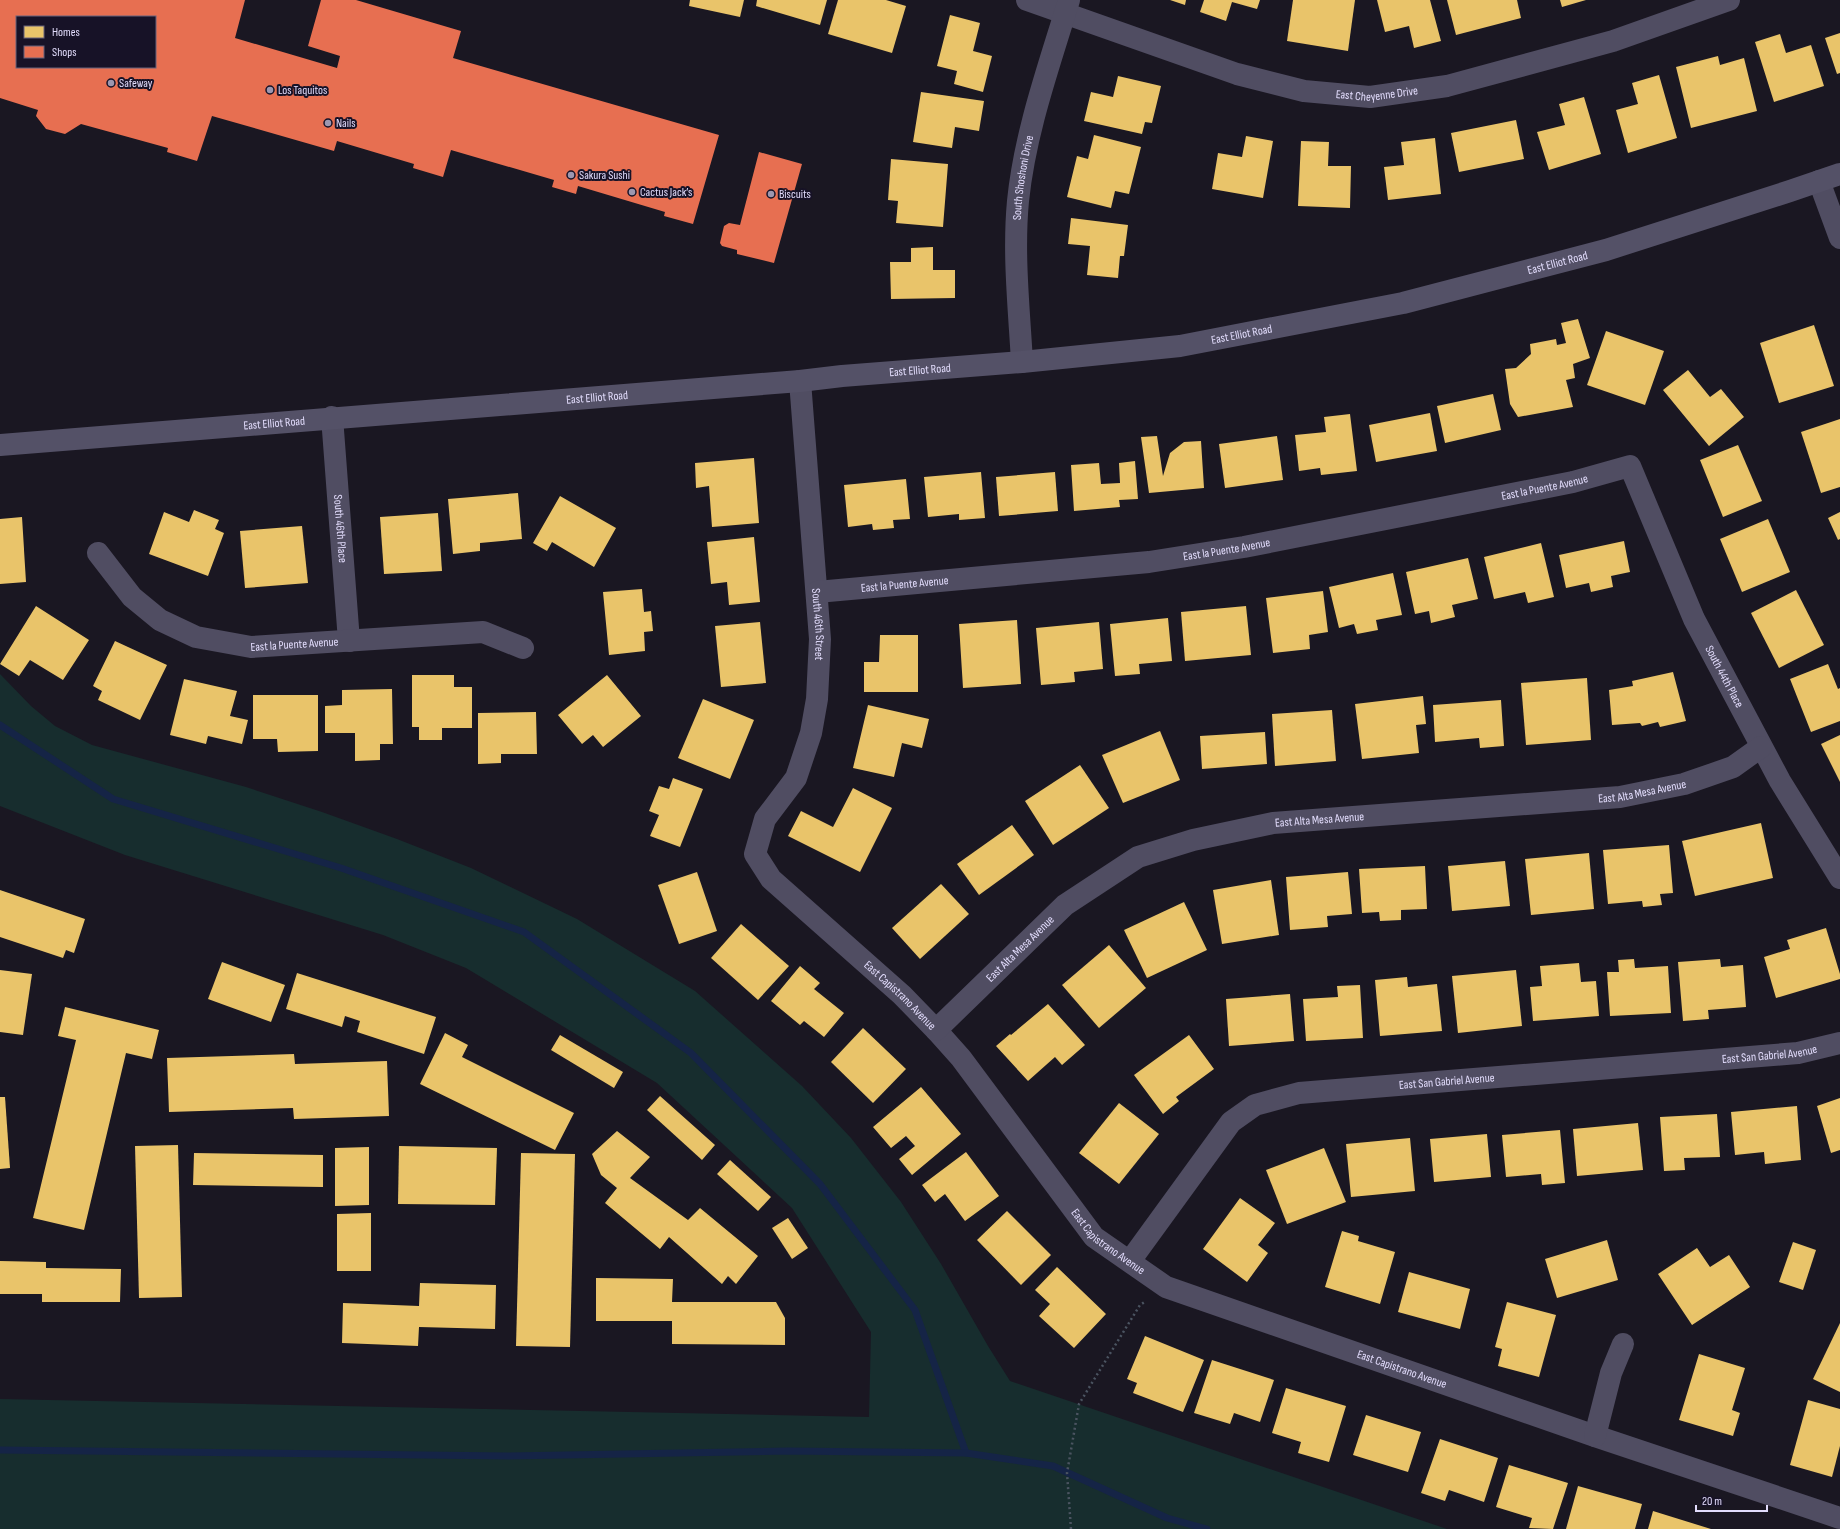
<svg xmlns="http://www.w3.org/2000/svg" width="1840" height="1529" font-family="'Sofia Sans Condensed',sans-serif">
	<style>
		.green { fill: #172d2e }
		.homes { fill: #e9c46a }
		.shops { fill: #e76f51; fill-rule: evenodd }
		.lines { fill: none; stroke-linecap: round; stroke-linejoin: round }
		.stream { stroke: #152446; stroke-width: 7 }
		.path { stroke: #4b5461; stroke-width: 2.5; stroke-dasharray: 2 3; stroke-linecap: butt }
		.street { stroke: #504d62; stroke-width: 22 }
		.secondary { stroke: #545167; stroke-width: 22 }
		.poi-dot { fill: #9c97b0; stroke: #171227; stroke-width: 1.5 }
		.labels { text-anchor: middle; dominant-baseline: central; stroke-width: 4; stroke-linejoin: round; paint-order: stroke }
		.poi-label { font-size: 12px; fill: #e2dcfc; stroke: #171227; text-anchor: start }
		.street-label { font-size: 12px; fill: #e2dcfc; stroke: #171227 }
	</style>
	<rect width="100%" height="100%" fill="#1a1722"/>
	<!-- green -->
	<path class="green" d="M0,674L31,706L55,726L92,745L246,787L322,812L397,839L471,868L577,919L695,991L802,1086L851,1138L901,1202L941,1264L988,1346L1010,1381L1447,1529H0V1399L869,1417L871,1332L792,1208L657,1083L486,980L466,968L383,935L125,855L0,806Z"/>
	<!-- homes -->
	<g class="homes">
		<path d="M690,0H744L740,17L689,6Z"/>
		<path d="M757,0H827L820,25L756,6Z"/>
		<path d="M838,0H886L906,6L892,53L828,34Z"/>
		<path d="M1170,0H1186L1185,5Z"/>
		<path d="M1204,0H1260L1257,9L1232,2L1226,21L1200,12Z"/>
		<path d="M1293,0H1355L1348,51L1287,41Z"/>
		<path d="M1377,0H1430L1441,41L1414,48L1409,26L1385,32Z"/>
		<path d="M1447,0H1517L1521,18L1456,35Z"/>
		<path d="M1560,0H1586L1562,7Z"/>
		<path d="M950,15L980,23L973,51L992,56L983,92L954,84L957,71L937,66Z"/>
		<path d="M1840,33V73L1837,74L1825,38Z"/>
		<path d="M1780,34L1786,53L1811,45L1824,86L1774,102L1755,42Z"/>
		<path d="M1718,56L1720,65L1744,58L1757,111L1691,128L1676,67Z"/>
		<path d="M1659,75L1677,138L1628,153L1616,110L1638,104L1632,83Z"/>
		<path d="M1118,76L1161,86L1152,123L1145,122L1142,134L1084,121L1091,92L1113,97Z"/>
		<path d="M921,92L984,101L979,131L955,127L952,148L913,142Z"/>
		<path d="M1584,97L1601,154L1549,170L1537,132L1565,125L1559,104Z"/>
		<path d="M1516,120L1524,159L1459,172L1451,133Z"/>
		<path d="M1094,135L1141,147L1129,194L1115,191L1111,208L1067,197L1077,156L1088,159Z"/>
		<path d="M1246,136L1273,141L1263,198L1212,189L1218,153L1242,157Z"/>
		<path d="M1435,138L1441,194L1388,200L1384,167L1404,165L1401,142Z"/>
		<path d="M1301,141L1329,142L1328,166H1351L1350,208L1298,206Z"/>
		<path d="M891,159L948,164L943,227L896,223L898,201L888,200Z"/>
		<path d="M1071,218L1128,225L1124,256H1120L1118,278L1087,275L1090,246L1068,244Z"/>
		<path d="M933,247V270H955V298L891,299L890,262H911V248Z"/>
		<path d="M1578,319L1590,358L1573,364L1575,378L1566,380L1573,407L1518,417L1510,404L1505,369L1516,368L1531,354L1530,344L1556,339L1557,345L1566,343L1561,323Z"/>
		<path d="M1814,325L1834,386L1779,403L1760,343Z"/>
		<path d="M1606,331L1664,351L1645,405L1587,385Z"/>
		<path d="M1688,370L1710,397L1721,389L1744,417L1709,446L1663,390Z"/>
		<path d="M1493,394L1501,430L1445,443L1437,406Z"/>
		<path d="M1430,413L1437,451L1376,462L1369,425Z"/>
		<path d="M1350,414L1357,471L1321,475L1320,468L1299,471L1295,435L1326,432L1324,417Z"/>
		<path d="M1840,419V487L1821,493L1801,432Z"/>
		<path d="M1157,436L1163,476L1170,453L1184,442L1201,441L1204,488L1149,493L1141,437Z"/>
		<path d="M1277,436L1283,480L1225,488L1219,444Z"/>
		<path d="M1738,445L1762,501L1723,517L1700,460Z"/>
		<path d="M754,458L759,523L712,527L709,486L696,488L695,463Z"/>
		<path d="M1135,461L1138,499L1119,500L1120,507L1074,511L1071,465L1099,463L1101,484L1120,483L1119,463Z"/>
		<path d="M981,472L985,518L959,520V514L928,517L924,477Z"/>
		<path d="M1055,472L1058,511L999,516L996,477Z"/>
		<path d="M906,479L910,519L893,520L894,528L873,530L872,524L848,527L844,485Z"/>
		<path d="M518,493L522,539L480,543V551L453,554L448,499Z"/>
		<path d="M560,496L616,528L594,567L552,542L547,551L533,543Z"/>
		<path d="M194,510L219,520L215,529L224,533L208,576L149,554L164,512L189,522Z"/>
		<path d="M1840,512V539L1838,540L1828,518Z"/>
		<path d="M438,513L442,571L384,574L380,517Z"/>
		<path d="M22,517L26,582L0,584V519Z"/>
		<path d="M1768,519L1790,572L1742,592L1720,539Z"/>
		<path d="M302,526L308,583L245,588L240,531Z"/>
		<path d="M754,537L760,602L729,605L727,582L711,584L707,542Z"/>
		<path d="M1624,541L1630,572L1611,576L1613,587L1591,592L1589,583L1566,588L1559,555Z"/>
		<path d="M1541,543L1554,597L1528,603L1525,592L1494,599L1484,557Z"/>
		<path d="M1468,558L1478,599L1452,605L1455,617L1431,623L1429,611L1415,614L1406,572Z"/>
		<path d="M1393,573L1402,615L1376,620L1378,630L1357,634L1354,624L1339,628L1329,587Z"/>
		<path d="M642,589L644,612L651,611L653,631L644,632L645,651L609,655L603,592Z"/>
		<path d="M1796,590L1824,645L1779,668L1751,613Z"/>
		<path d="M1323,591L1328,632L1309,635L1310,649L1273,653L1266,598Z"/>
		<path d="M36,606L89,640L63,680L30,660L19,676L0,664Z"/>
		<path d="M1246,606L1251,655L1185,661L1181,612Z"/>
		<path d="M1168,618L1172,661L1139,664L1140,674L1115,676L1110,624Z"/>
		<path d="M1017,620L1021,684L963,688L959,624Z"/>
		<path d="M760,622L766,683L721,687L715,626Z"/>
		<path d="M1099,622L1103,669L1074,672L1075,682L1041,685L1036,628Z"/>
		<path d="M880,635H918V692H864V662H879Z"/>
		<path d="M115,641L167,665L140,720L98,700L102,691L93,686Z"/>
		<path d="M1828,664L1838,689L1840,688V721L1811,732L1790,679Z"/>
		<path d="M1673,672L1686,721L1660,727L1658,722L1642,726L1640,723L1612,725L1609,690L1633,686L1632,681Z"/>
		<path d="M412,675H454V687H472V728H442V740H419V727H412Z"/>
		<path d="M607,675L641,716L603,747L593,735L582,744L558,715Z"/>
		<path d="M1587,678L1591,740L1526,745L1521,683Z"/>
		<path d="M184,679L237,691L230,716L248,720L242,744L208,736L206,744L170,735Z"/>
		<path d="M392,689L393,744H380V760L355,761V733H325V706L342,705V690Z"/>
		<path d="M253,695H318V751L278,752L277,739H253Z"/>
		<path d="M1423,696L1426,724L1416,725L1419,753L1362,759L1355,704Z"/>
		<path d="M703,699L754,720L730,779L678,758Z"/>
		<path d="M1501,700L1504,746L1480,748L1479,738L1435,742L1433,705Z"/>
		<path d="M868,705L929,719L922,748L902,743L894,777L853,768Z"/>
		<path d="M1332,710L1336,761L1275,766L1272,714Z"/>
		<path d="M536,712L537,754H501V763L478,764V713Z"/>
		<path d="M1160,731L1180,780L1123,803L1102,755Z"/>
		<path d="M1265,732L1267,764L1202,769L1200,736Z"/>
		<path d="M1840,735V782L1821,744Z"/>
		<path d="M1080,765L1109,808L1053,845L1025,801Z"/>
		<path d="M673,778L703,789L680,847L650,836L659,815L649,811L659,786L669,789Z"/>
		<path d="M853,788L892,808L860,872L788,836L801,811L833,827Z"/>
		<path d="M1761,823L1773,878L1695,896L1682,841Z"/>
		<path d="M1012,825L1034,855L979,895L957,864Z"/>
		<path d="M1669,845L1673,893L1660,894L1662,905L1643,907L1642,901L1608,904L1603,850Z"/>
		<path d="M1589,853L1594,909L1531,915L1525,859Z"/>
		<path d="M1505,861L1510,906L1452,911L1448,866Z"/>
		<path d="M1425,866L1427,909L1401,910V920L1380,921L1379,912L1362,913L1359,869Z"/>
		<path d="M697,872L717,931L679,944L658,885Z"/>
		<path d="M1348,872L1352,914L1327,916L1328,927L1290,930L1286,877Z"/>
		<path d="M1271,880L1279,935L1222,944L1213,890Z"/>
		<path d="M941,884L969,914L920,959L892,928Z"/>
		<path d="M0,890L85,919L74,953L66,950L63,958L0,937Z"/>
		<path d="M1184,902L1207,950L1147,978L1124,930Z"/>
		<path d="M741,924L789,966L758,1000L711,958Z"/>
		<path d="M1826,928L1840,974V979L1776,998L1764,957L1790,949L1787,940Z"/>
		<path d="M1109,945L1146,988L1099,1028L1062,985Z"/>
		<path d="M1634,959L1635,968L1668,966L1671,1013L1610,1016L1607,972H1619L1618,960Z"/>
		<path d="M1720,959L1721,967L1743,965L1746,1007L1708,1010L1709,1019L1683,1021L1678,962Z"/>
		<path d="M222,962L285,985L271,1022L208,999Z"/>
		<path d="M1579,963L1581,982L1596,981L1599,1016L1533,1021L1530,987L1542,986L1540,966Z"/>
		<path d="M800,966L820,983L814,989L844,1013L824,1037L804,1021L800,1025L771,1001Z"/>
		<path d="M0,970L32,974L23,1035L0,1032Z"/>
		<path d="M1516,970L1522,1026L1458,1033L1452,976Z"/>
		<path d="M297,973L436,1017L424,1054L357,1032L360,1021L345,1016L342,1027L286,1009Z"/>
		<path d="M1407,977L1408,987L1437,984L1442,1031L1380,1036L1375,980Z"/>
		<path d="M1360,985L1363,1038L1306,1041L1303,999L1338,997L1337,986Z"/>
		<path d="M1290,994L1294,1041L1229,1046L1226,999Z"/>
		<path d="M1048,1004L1085,1045L1062,1065L1055,1057L1028,1081L996,1046L1010,1034L1011,1035Z"/>
		<path d="M65,1007L159,1030L152,1059L126,1053L84,1230L33,1218L76,1040L58,1036Z"/>
		<path d="M863,1028L906,1069L873,1103L831,1062Z"/>
		<path d="M445,1033L468,1045L462,1057L574,1113L555,1150L420,1084Z"/>
		<path d="M560,1035L623,1072L614,1088L551,1050Z"/>
		<path d="M1189,1035L1214,1069L1176,1097L1179,1101L1163,1114L1134,1075Z"/>
		<path d="M294,1054L295,1064L387,1061L389,1116L294,1119L293,1108L169,1112L167,1058Z"/>
		<path d="M921,1087L961,1134L912,1175L899,1159L915,1146L906,1136L891,1148L873,1127Z"/>
		<path d="M660,1096L715,1145L702,1160L647,1110Z"/>
		<path d="M0,1097H5L10,1168L0,1169Z"/>
		<path d="M1840,1098V1150L1831,1153L1817,1106Z"/>
		<path d="M1119,1103L1159,1134L1119,1184L1079,1153Z"/>
		<path d="M1797,1106L1801,1160L1765,1164L1764,1152L1735,1155L1731,1112Z"/>
		<path d="M1717,1114L1720,1157L1684,1158L1685,1170L1664,1171L1660,1117Z"/>
		<path d="M1638,1123L1643,1170L1577,1176L1573,1129Z"/>
		<path d="M1560,1130L1565,1183L1542,1185L1541,1174L1506,1177L1502,1135Z"/>
		<path d="M617,1131L650,1157L630,1178L688,1220L700,1208L758,1256L736,1284L728,1276L722,1284L669,1237L660,1249L605,1203L617,1188L601,1175L592,1154Z"/>
		<path d="M1487,1134L1491,1177L1434,1182L1430,1139Z"/>
		<path d="M1410,1138L1415,1191L1351,1197L1346,1144Z"/>
		<path d="M178,1145L182,1297L139,1298L135,1146Z"/>
		<path d="M399,1146L497,1148L495,1205L398,1204Z"/>
		<path d="M369,1147V1205L335,1206V1148Z"/>
		<path d="M1324,1148L1346,1202L1287,1224L1266,1170Z"/>
		<path d="M966,1152L999,1196L965,1221L945,1194L935,1202L922,1185Z"/>
		<path d="M194,1153L323,1155V1187L193,1185Z"/>
		<path d="M521,1153L575,1154L570,1347L516,1346Z"/>
		<path d="M730,1160L771,1197L758,1211L717,1174Z"/>
		<path d="M1240,1198L1275,1223L1258,1245L1268,1253L1247,1282L1203,1249Z"/>
		<path d="M1007,1211L1051,1255L1021,1285L977,1240Z"/>
		<path d="M371,1213V1271H337V1214Z"/>
		<path d="M788,1218L808,1248L792,1259L772,1228Z"/>
		<path d="M1342,1231L1359,1236L1358,1241L1395,1252L1380,1304L1325,1287Z"/>
		<path d="M1607,1240L1618,1280L1557,1298L1545,1259Z"/>
		<path d="M1793,1242L1816,1250L1803,1290L1779,1282Z"/>
		<path d="M1697,1248L1710,1267L1729,1255L1750,1287L1692,1325L1658,1274Z"/>
		<path d="M0,1261L46,1262V1268L121,1269L120,1302H42V1294H0Z"/>
		<path d="M1057,1267L1106,1314L1074,1348L1039,1316L1050,1304L1035,1290Z"/>
		<path d="M1409,1272L1470,1289L1460,1329L1398,1312Z"/>
		<path d="M596,1278L673,1279L672,1302H776L785,1318V1345L672,1344V1321H596Z"/>
		<path d="M420,1283L496,1285L495,1329L419,1327L418,1346L342,1343L343,1303L419,1306Z"/>
		<path d="M1507,1302L1556,1315L1539,1377L1498,1366L1502,1349L1495,1347Z"/>
		<path d="M1840,1323V1392L1813,1379Z"/>
		<path d="M1145,1336L1204,1360L1183,1412L1133,1393L1137,1383L1127,1379Z"/>
		<path d="M1699,1354L1745,1368L1732,1410L1740,1413L1733,1436L1679,1420Z"/>
		<path d="M1212,1360L1274,1380L1260,1422L1234,1413L1230,1424L1194,1413Z"/>
		<path d="M1286,1388L1346,1406L1329,1462L1298,1453L1301,1442L1272,1433Z"/>
		<path d="M1808,1400L1840,1409V1446L1832,1477L1790,1465Z"/>
		<path d="M1366,1415L1421,1432L1408,1472L1353,1455Z"/>
		<path d="M1440,1439L1498,1458L1484,1502L1449,1490L1445,1501L1421,1493Z"/>
		<path d="M1509,1465L1568,1483L1553,1529L1529,1528L1532,1518L1496,1507Z"/>
		<path d="M1578,1486L1642,1504L1635,1529H1566Z"/>
		<path d="M1653,1511L1711,1529H1648Z"/>
	</g>
	<!-- shops -->
	<g class="shops">
		<path d="M0,0H245L235,38L337,68L340,56L308,46L321,0H356L461,31L453,58L719,135L693,224L664,216L665,212L578,186L576,194L552,187L554,180L451,150L443,177L413,168L414,164L337,141L334,151L212,116L197,161L167,152L168,148L81,124L65,134L46,129L36,116L38,110L0,98ZM17,17H155V67H17Z"/>
		<path d="M759,152L802,164L774,263L737,254V250L722,246L720,243L724,226L729,223L740,225Z"/>
	</g>
	<g class="lines">
		<!-- stream -->
		<g class="stream">
			<path d="M0,725L113,799L341,868L524,932L691,1053L820,1184L915,1310L966,1453"/>
			<path d="M0,1450L508,1456L788,1451L966,1453L1053,1466L1167,1518L1207,1529"/>
		</g>
		<!-- path -->
		<path class="path" d="M1071,1529L1067,1473L1079,1404L1140,1305L1146,1301"/>
		<!-- street -->
		<g class="street">
			<path id="s1" d="M1027,0L1237,74L1304,91L1370,97L1447,86L1613,41L1729,0"/>
			<path d="M1819,181L1840,238"/>
			<path id="s2" d="M1022,362C1019,308 1013,254 1018,201C1025,132 1049,66 1069,0"/>
			<path id="s3" d="M800,381L820,639L817,699L811,733L796,778L765,819L755,854L771,879L902,995L936,1030L961,1058L1094,1237L1166,1287L1595,1436L1840,1518"/>
			<path id="s4" d="M332,417L349,641"/>
			<path id="s5" d="M98,553L132,597L160,620L196,637L251,647L483,632L523,648"/>
			<path id="s6" d="M817,592L1149,562L1244,547L1573,482L1630,466L1694,619L1780,781L1840,878"/>
			<path id="s7" d="M936,1030L1065,905L1138,857L1193,840L1273,823L1620,797L1684,784L1733,767L1761,747"/>
			<path id="s8" d="M1130,1261L1231,1122L1255,1105L1299,1093L1798,1053L1840,1043"/>
			<path d="M1595,1436L1611,1373L1623,1344"/>
		</g>
		<!-- secondary -->
		<path class="secondary" id="s9" d="M0,445L800,381L842,376L1022,362L1180,346L1403,303L1606,250L1790,191L1840,174"/>
	</g>
	<!-- markers -->
	<g class="poi-dot">
		<circle cx="111" cy="83" r="4"/>
		<circle cx="270" cy="90" r="4"/>
		<circle cx="328" cy="123" r="4"/>
		<circle cx="571" cy="175" r="4"/>
		<circle cx="632" cy="192" r="4"/>
		<circle cx="771" cy="194" r="4"/>
	</g>
	<g class="labels">
		<!-- poi labels -->
		<g class="poi-label">
			<text x="119" y="83">Safeway</text>
			<text x="278" y="90">Los Taquitos</text>
			<text x="336" y="123">Nails</text>
			<text x="579" y="175">Sakura Sushi</text>
			<text x="640" y="192">Cactus Jack’s</text>
			<text x="779" y="194">Biscuits</text>
		</g>
		<!-- street labels -->
		<g class="street-label">
			<text stroke="none"><textPath href="#s1" startOffset="365">East Cheyenne Drive</textPath></text>
			<text stroke="none"><textPath href="#s2" startOffset="185">South Shoshoni Drive</textPath></text>
			<text stroke="none"><textPath href="#s9" startOffset="1571">East Elliot Road</textPath></text>
			<text stroke="none"><textPath href="#s9" startOffset="1247">East Elliot Road</textPath></text>
			<text stroke="none"><textPath href="#s9" startOffset="923">East Elliot Road</textPath></text>
			<text stroke="none"><textPath href="#s9" startOffset="599">East Elliot Road</textPath></text>
			<text stroke="none"><textPath href="#s9" startOffset="275">East Elliot Road</textPath></text>
			<text stroke="none"><textPath href="#s6" startOffset="736">East la Puente Avenue</textPath></text>
			<text stroke="none"><textPath href="#s4" startOffset="112">South 46th Place</textPath></text>
			<text stroke="none"><textPath href="#s6" startOffset="412">East la Puente Avenue</textPath></text>
			<text stroke="none"><textPath href="#s6" startOffset="88">East la Puente Avenue</textPath></text>
			<text stroke="none"><textPath href="#s3" startOffset="244">South 46th Street</textPath></text>
			<text stroke="none"><textPath href="#s5" startOffset="231">East la Puente Avenue</textPath></text>
			<text stroke="none"><textPath href="#s6" startOffset="1055">South 44th Place</textPath></text>
			<text stroke="none"><textPath href="#s7" startOffset="777">East Alta Mesa Avenue</textPath></text>
			<text stroke="none"><textPath href="#s7" startOffset="453">East Alta Mesa Avenue</textPath></text>
			<text stroke="none"><textPath href="#s7" startOffset="117">East Alta Mesa Avenue</textPath></text>
			<text stroke="none"><textPath href="#s3" startOffset="692">East Capistrano Avenue</textPath></text>
			<text stroke="none"><textPath href="#s8" startOffset="719">East San Gabriel Avenue</textPath></text>
			<text stroke="none"><textPath href="#s8" startOffset="395">East San Gabriel Avenue</textPath></text>
			<text stroke="none"><textPath href="#s3" startOffset="1016">East Capistrano Avenue</textPath></text>
			<text stroke="none"><textPath href="#s3" startOffset="1340">East Capistrano Avenue</textPath></text>
		</g>
	</g>
	<!-- legend -->
	<rect x="16" y="16" width="140" height="52" fill="#171227" stroke="#68637c"/>
	<rect x="24" y="26" width="20" height="12" fill="#e9c46a" stroke="#68637c"/>
	<text x="52" y="36" font-size="12" fill="#e2dcfc">Homes</text>
	<rect x="24" y="46" width="20" height="12" fill="#e76f51" stroke="#68637c"/>
	<text x="52" y="56" font-size="12" fill="#e2dcfc">Shops</text>
	<!-- scale -->
	<path d="M1696 1505v6h71v-6" fill="none" stroke="#e2dcfc" stroke-width="2"/>
	<text x="1702" y="1505" font-size="12" fill="#e2dcfc" stroke="#171227" stroke-width="3" paint-order="stroke">20 m</text>
</svg>
